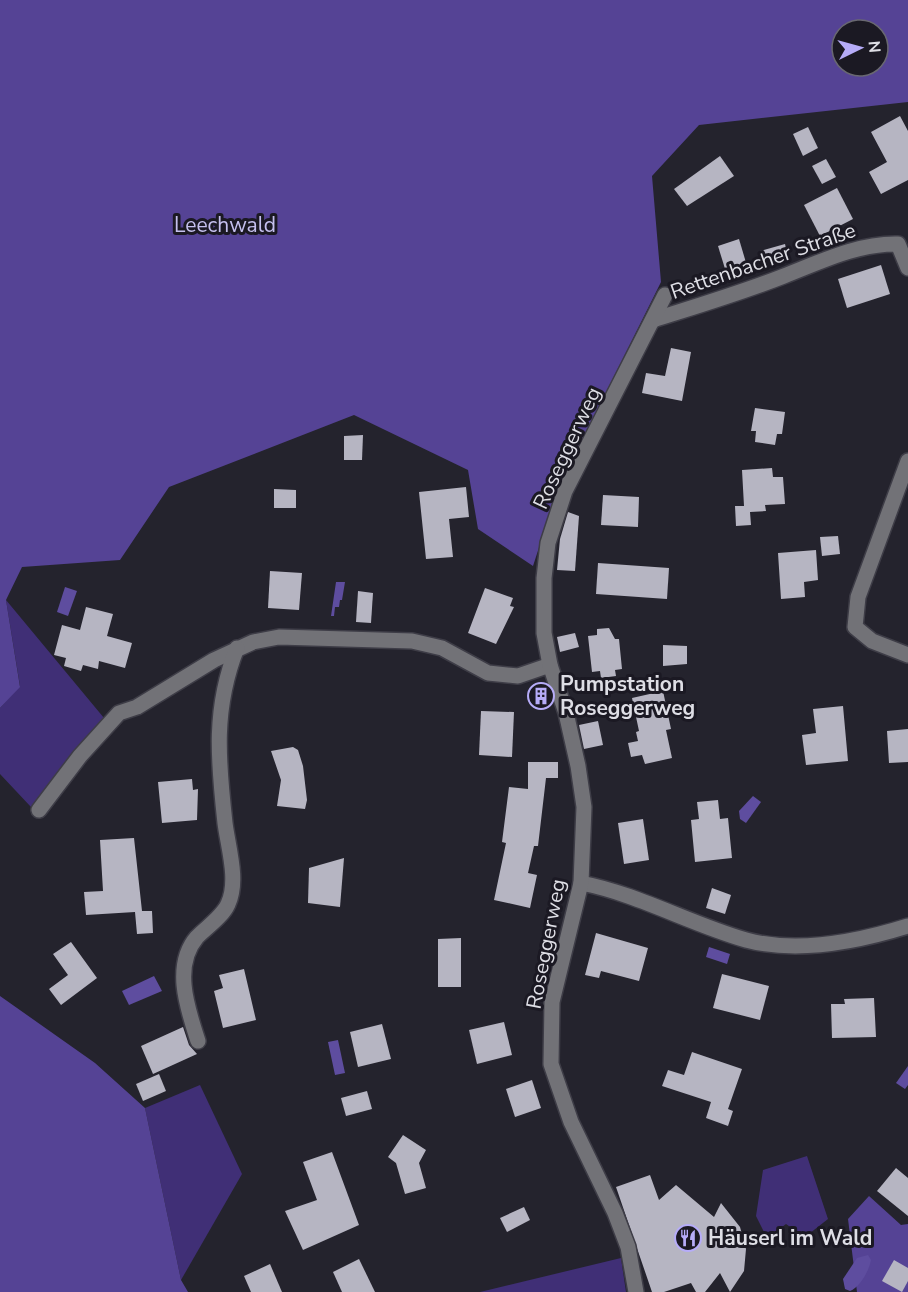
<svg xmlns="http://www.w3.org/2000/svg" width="908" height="1292" font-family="'Nunito Sans',sans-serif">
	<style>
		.green { fill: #402f76 }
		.forest { fill: #554395; fill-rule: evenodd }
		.water { fill: #5e4d9f }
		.building { fill: #b6b5c2 }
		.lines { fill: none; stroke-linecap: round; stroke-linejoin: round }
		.minor-casing { stroke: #3e3d47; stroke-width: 18 }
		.minor { stroke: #727277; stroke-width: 15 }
		.labels { text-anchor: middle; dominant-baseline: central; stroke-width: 6; stroke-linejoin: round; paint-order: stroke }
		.park-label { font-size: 21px; fill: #c5c0ee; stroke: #1b1923 }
		.street-label { font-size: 21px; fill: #dedee5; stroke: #1b1923 }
		.poi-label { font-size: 21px; font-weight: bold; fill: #dedee5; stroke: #1b1923; text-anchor: start }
	</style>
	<rect width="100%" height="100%" fill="#24232d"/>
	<!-- green -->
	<g class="green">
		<path d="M6,600L104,718L31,807L0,774V708L20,686Z"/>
		<path d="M200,1085L242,1174L181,1280L145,1108Z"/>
		<path d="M807,1156L828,1219L805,1237L786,1224L767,1238L756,1216L763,1170Z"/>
		<path d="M621,1258L626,1292H480Z"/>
	</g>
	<!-- forest -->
	<g class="forest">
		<path d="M0,0H908V102L699,125L652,176L661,282L558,489L533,566L478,529L468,470L354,415L169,487L120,560L22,567L6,600L20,687L0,708ZM842,30H878V66H842Z"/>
		<path d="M0,996L95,1063L145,1108L181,1280L188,1292H0Z"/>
		<path d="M869,1196L901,1225L908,1224V1292H857L848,1219Z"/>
	</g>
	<!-- water -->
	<g class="water">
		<path d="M336,582H345L342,600H340L339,607H335L334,616H331Z"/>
		<path d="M65,587L77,591L68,616L57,612Z"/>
		<path d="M753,796L761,802L746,823L740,819L739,811Z"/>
		<path d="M709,947L730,954L727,964L706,957Z"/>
		<path d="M154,976L162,991L129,1005L122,991Z"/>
		<path d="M338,1040L345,1073L335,1075L328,1042Z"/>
		<path d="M908,1066V1085L905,1089L896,1083Z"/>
		<path d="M868,1255L871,1260C869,1271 860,1287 850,1291L845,1289L843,1279L857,1258Z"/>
	</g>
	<!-- building -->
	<g class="building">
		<path d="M900,116L908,131V180L881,194L869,172L887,162L871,132Z"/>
		<path d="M808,127L818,148L803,156L793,134Z"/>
		<path d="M720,156L734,176L687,206L674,189Z"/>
		<path d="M826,159L836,177L822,184L812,166Z"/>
		<path d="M837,188L853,219L820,236L804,205Z"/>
		<path d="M739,239L747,266L726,272L718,246Z"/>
		<path d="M785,244L789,261L764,267L760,251Z"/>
		<path d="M881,265L890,294L847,308L838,279Z"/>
		<path d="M671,348L691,352L682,401L642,393L646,373L665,376Z"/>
		<path d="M755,408L785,412L782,434H777L775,445L755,442L756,431H751Z"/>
		<path d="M363,435L362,460H344V436Z"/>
		<path d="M772,468L773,477H783L785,504L765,505L766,511L750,512L751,525L736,526L735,506H744L742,470Z"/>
		<path d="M466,487L469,517L449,519L453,557L426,559L419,492Z"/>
		<path d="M274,489L296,490V508H274Z"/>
		<path d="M603,495L639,497L638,527L601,525Z"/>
		<path d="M568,512L579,516L575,571L557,570L560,539Z"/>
		<path d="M838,536L840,554L822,556L820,537Z"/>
		<path d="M816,550L818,580L804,582L805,597L781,599L778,553Z"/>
		<path d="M598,563L669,568L667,599L596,594Z"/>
		<path d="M270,571L302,573L299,610L268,608Z"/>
		<path d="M485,588L513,598L510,606L514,607L496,644L468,633Z"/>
		<path d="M358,591L373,593L371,623L356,622Z"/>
		<path d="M86,607L113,614L107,636L132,643L125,668L99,661L98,669L83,665L81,671L64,666L66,658L54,655L62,625L80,630Z"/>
		<path d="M609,628L615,639H619L622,669L615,670L616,676L601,678L600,671L592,672L588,636L597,635V629Z"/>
		<path d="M575,633L579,647L560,652L557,637Z"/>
		<path d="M663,645L687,646V664L663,666Z"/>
		<path d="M663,691L671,729L666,730L672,758L645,764L642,755L631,757L628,743L638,741L636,732L639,731L632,698Z"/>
		<path d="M843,706L848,761L806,765L802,735L816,733L813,709Z"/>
		<path d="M481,711L514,712L512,757L479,755Z"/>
		<path d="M598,721L603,745L584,749L579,725Z"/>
		<path d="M908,729V762L889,763L887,731Z"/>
		<path d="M293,747L298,750L303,766L307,800L305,809L277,806L281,780L271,751Z"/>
		<path d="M528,762H558V778H546L538,846H534L528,873L537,875L530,908L494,900L506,843L502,842L509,787L528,789Z"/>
		<path d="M192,779L193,790L198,789L197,820L162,823L158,782Z"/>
		<path d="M718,800L720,819L728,818L732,858L695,862L691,820L699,819L697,802Z"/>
		<path d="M643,819L649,860L624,864L618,823Z"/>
		<path d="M134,838L142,911H152L153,933L137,934L135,912L86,915L84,892L103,891L100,840Z"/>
		<path d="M344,858L340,907L308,903L309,868Z"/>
		<path d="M712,888L731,895L725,914L706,908Z"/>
		<path d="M596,933L648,948L639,981L601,971L599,978L585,975Z"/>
		<path d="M461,938V987H438V939Z"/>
		<path d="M71,942L97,978L61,1005L49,989L68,975L53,954Z"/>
		<path d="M244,969L256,1020L223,1028L214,991L223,988L219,975Z"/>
		<path d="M722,974L769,986L760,1020L713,1008Z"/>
		<path d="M874,998L876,1037L832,1038L831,1004H845L844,999Z"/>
		<path d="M504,1022L512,1055L477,1064L469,1030Z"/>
		<path d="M382,1024L391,1059L358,1067L350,1032Z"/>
		<path d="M183,1027L189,1045L197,1054L153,1074L141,1046Z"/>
		<path d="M692,1052L742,1069L728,1109L733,1111L728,1126L706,1118L711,1102L662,1086L668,1070L684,1075Z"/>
		<path d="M159,1074L166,1091L143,1101L136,1084Z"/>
		<path d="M532,1080L541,1108L515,1117L506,1089Z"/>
		<path d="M367,1091L372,1109L346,1116L341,1098Z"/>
		<path d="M403,1135L426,1150L419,1163L426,1188L405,1194L396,1163L388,1157Z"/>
		<path d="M332,1152L359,1225L303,1250L285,1211L317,1200L303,1162Z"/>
		<path d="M896,1168L908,1178V1216L877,1191Z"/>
		<path d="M650,1175L659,1200L676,1185L714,1217L721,1203L740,1227L746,1249L744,1271L730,1292L720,1273L705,1292H696L691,1283L664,1292H652L616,1187Z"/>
		<path d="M524,1207L530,1220L507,1232L500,1218Z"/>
		<path d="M359,1259L375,1292H342L333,1272Z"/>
		<path d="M894,1260L908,1268V1281L902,1292L882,1281Z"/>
		<path d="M270,1264L282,1292H251L244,1276Z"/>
	</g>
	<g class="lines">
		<defs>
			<g id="minor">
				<path d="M653,320C697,306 741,293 784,276C820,262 858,243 898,244L908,268"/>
				<path d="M908,461L858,597L855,627L872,641L908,655"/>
				<path d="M39,810L80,756L119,713L137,707L214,660L253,642L279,637L412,641L442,648L488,673L518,676L550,665"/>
				<path d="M581,883C638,894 690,924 746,940C798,954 857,942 908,926"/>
				<path d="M198,1041C188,1010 172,966 197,937C206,928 223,916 228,904C239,881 228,847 225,823C218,760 213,708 237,648"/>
				<path d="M636,1292L628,1247L615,1213L571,1122L551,1064L552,1002L581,883L584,807L578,766L566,713L550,665L544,633V578L548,543L565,491L665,295"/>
			</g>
		</defs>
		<!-- minor casing -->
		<use href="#minor" class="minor-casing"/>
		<!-- minor -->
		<use href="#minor" class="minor"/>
	</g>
	<!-- icons -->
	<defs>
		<symbol id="building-ring" viewBox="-11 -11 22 22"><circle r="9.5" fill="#1b1923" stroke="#b6acf8" stroke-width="1.5"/><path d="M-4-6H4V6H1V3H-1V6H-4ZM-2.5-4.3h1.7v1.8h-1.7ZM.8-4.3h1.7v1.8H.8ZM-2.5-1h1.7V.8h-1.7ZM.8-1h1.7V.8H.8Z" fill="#b6acf8"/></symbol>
		<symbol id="restaurant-ring" viewBox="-11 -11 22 22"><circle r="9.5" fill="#1b1923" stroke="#b6acf8" stroke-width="1.5"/><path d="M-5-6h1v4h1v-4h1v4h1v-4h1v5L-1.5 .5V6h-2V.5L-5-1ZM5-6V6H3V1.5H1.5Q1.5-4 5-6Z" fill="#b6acf8"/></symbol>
	</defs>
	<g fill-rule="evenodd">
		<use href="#building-ring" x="526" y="681" width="30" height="30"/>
		<use href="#restaurant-ring" x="673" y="1223" width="30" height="30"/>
	</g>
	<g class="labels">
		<!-- park labels -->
		<g class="park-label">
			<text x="225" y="225">Leechwald</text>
		</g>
		<!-- street labels -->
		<g class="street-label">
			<text transform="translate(763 261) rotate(-19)">Rettenbacher Straße</text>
			<text transform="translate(567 448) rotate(-65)">Roseggerweg</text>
			<text transform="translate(546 944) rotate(-79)">Roseggerweg</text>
		</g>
		<!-- poi labels -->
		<g class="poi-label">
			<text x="560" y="684">Pumpstation<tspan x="560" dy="24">Roseggerweg</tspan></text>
			<text x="708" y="1238">Häuserl im Wald</text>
		</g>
	</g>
	<!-- north arrow -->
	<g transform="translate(860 48) rotate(85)"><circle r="28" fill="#1b1923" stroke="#696871" stroke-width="1.5"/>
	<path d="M0-4.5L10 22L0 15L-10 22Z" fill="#b6acf8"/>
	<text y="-9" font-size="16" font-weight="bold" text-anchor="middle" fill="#dedee5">N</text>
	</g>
</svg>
